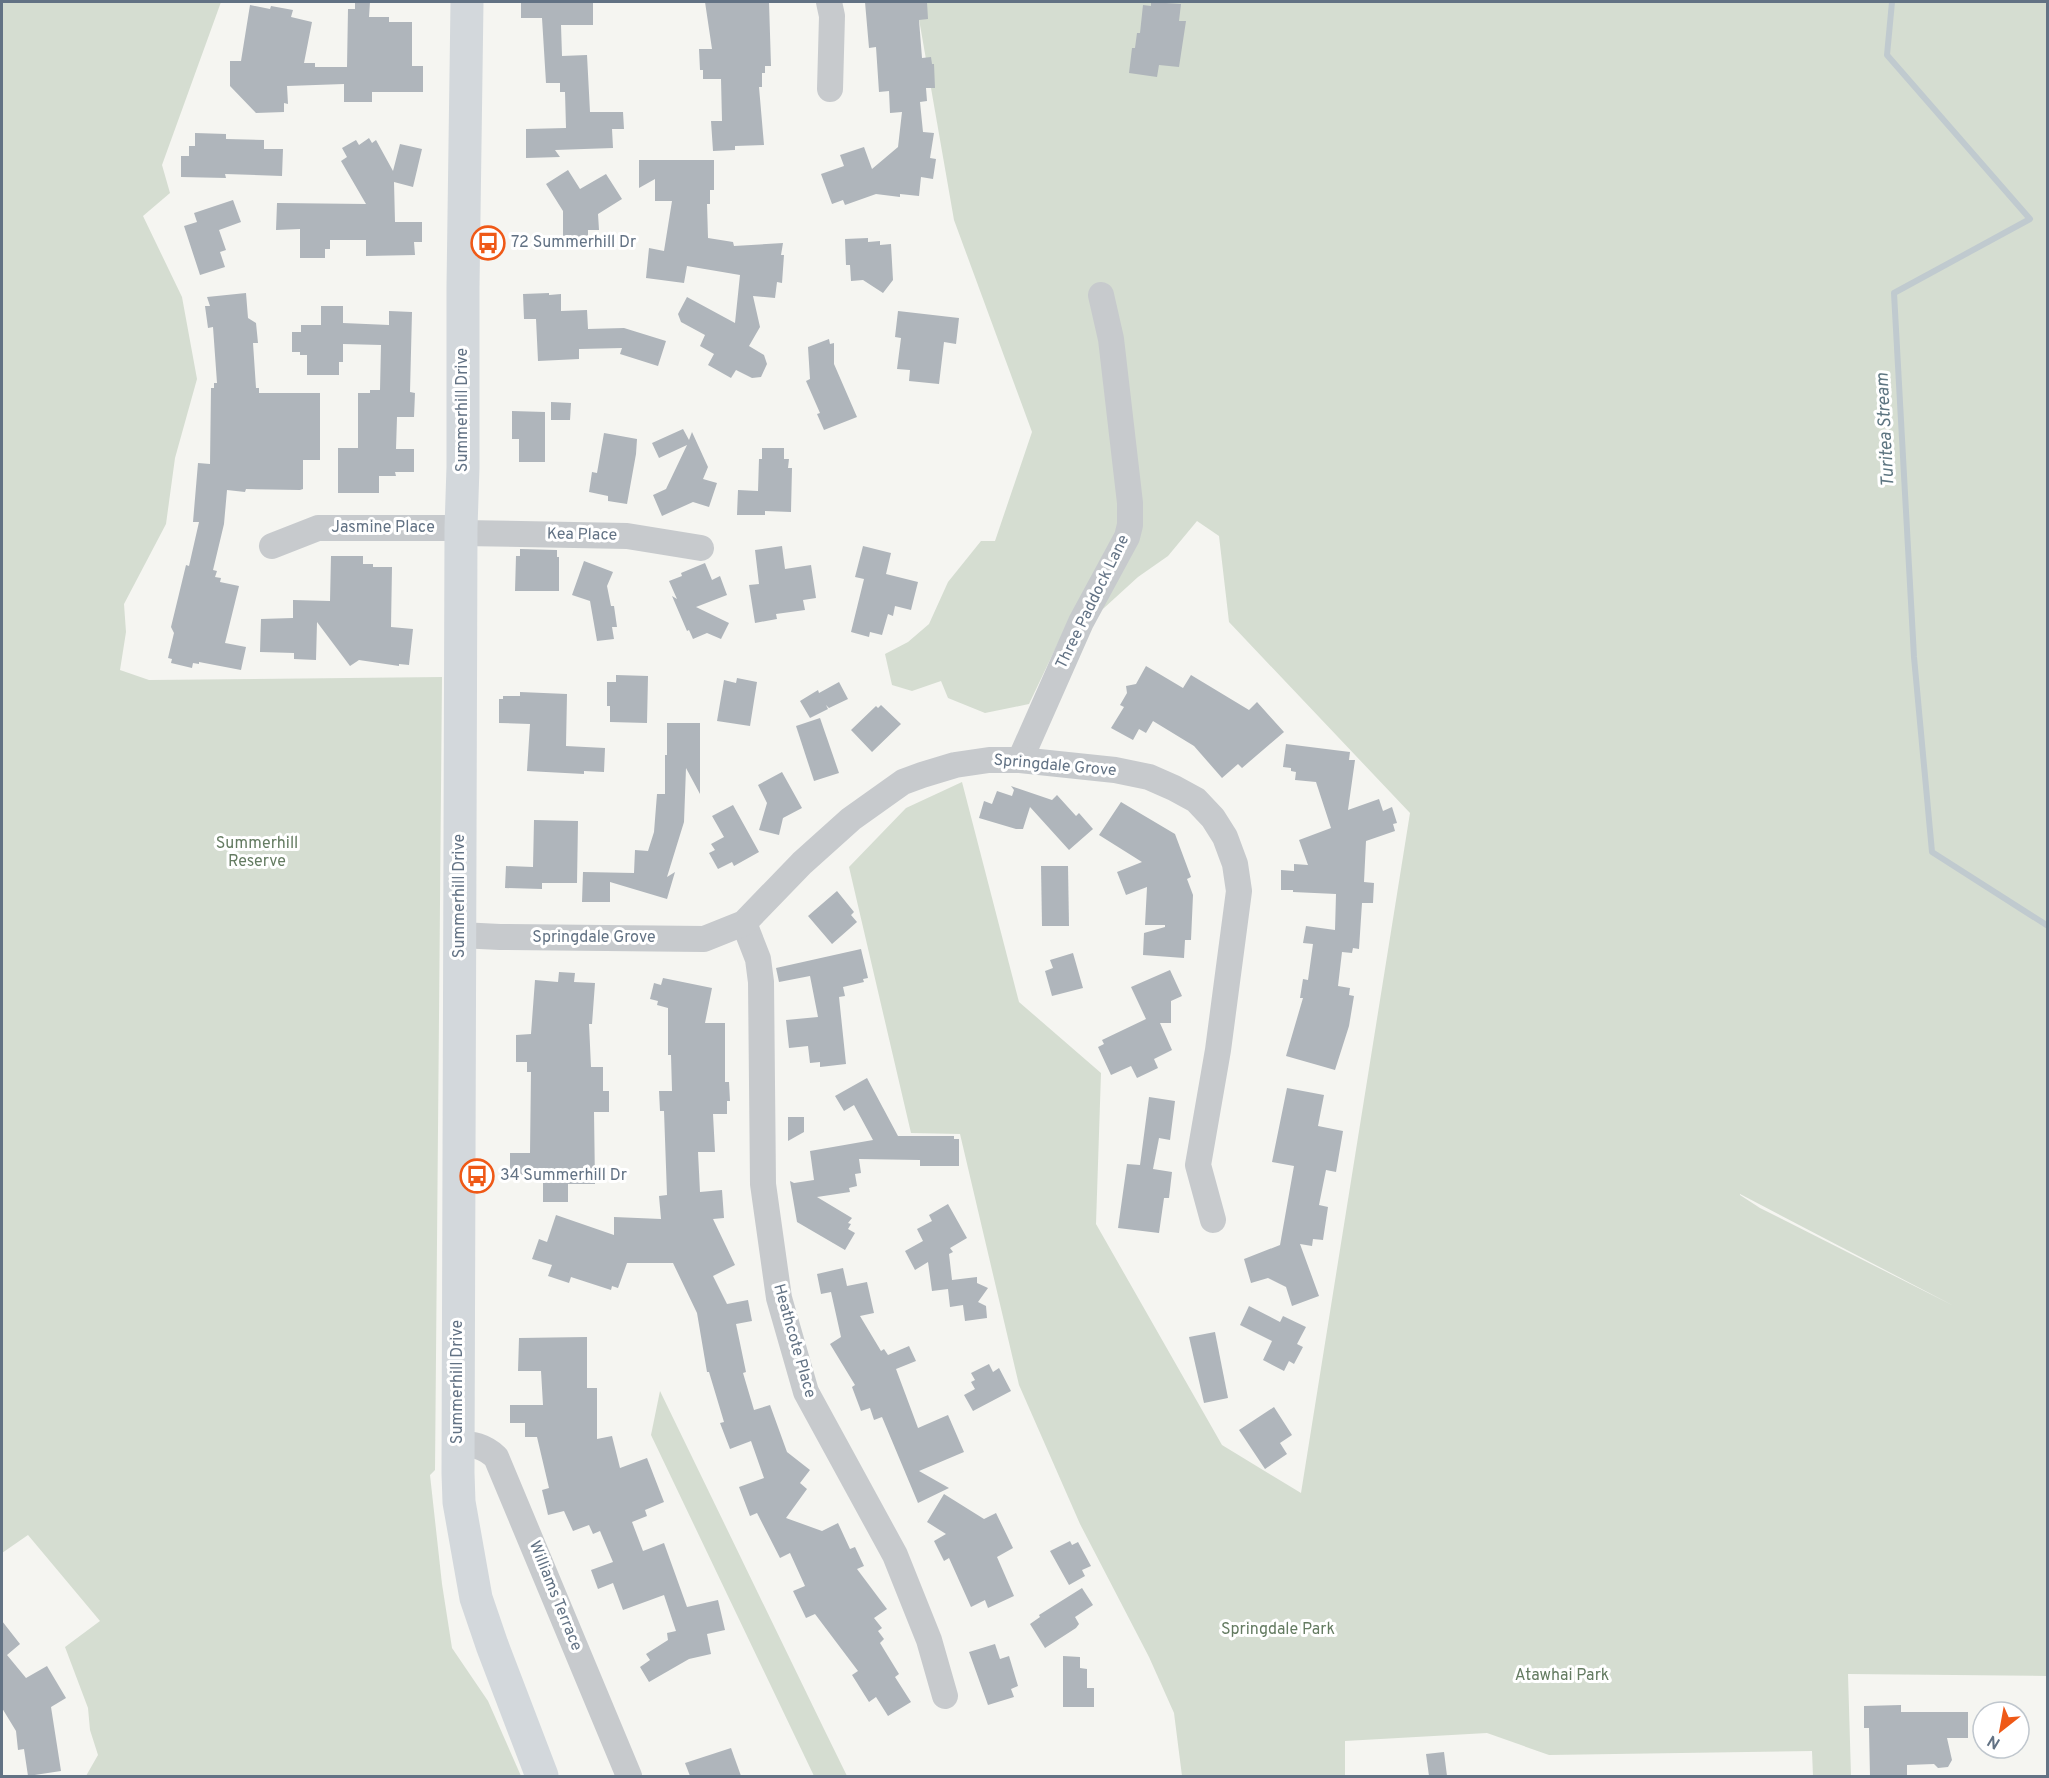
<svg xmlns="http://www.w3.org/2000/svg" width="2049" height="1778" font-family="Overpass,sans-serif">
	<style>
		.green { fill: #d5ddd1; fill-rule: evenodd }
		.lines { fill: none; stroke-linecap: round; stroke-linejoin: round }
		.stream { stroke: #c0cacf; stroke-width: 6 }
		.building { fill: #afb5bb }
		.minor { stroke: #c7cacd; stroke-width: 26 }
		.major { stroke: #d3d8dc; stroke-width: 33 }
		.labels { text-anchor: middle; dominant-baseline: central; stroke-width: 6; stroke-linejoin: round; paint-order: stroke }
		.poi-label { font-size: 16px; fill: #627284; stroke: #fff; text-anchor: start }
		.street-label { font-size: 16px; fill: #627284; stroke: #fff }
		.park-label { font-size: 16px; fill: #647b61; stroke: #fff }
		.water-label { font-size: 18px; font-style: italic; fill: #5d7581; stroke: #fff }
	</style>
	<rect width="100%" height="100%" fill="#f5f5f1"/>
	<!-- green -->
	<g class="green">
		<path d="M2,2H221L162,165L170,193L143,216L182,297L197,379L175,458L166,524L124,604L126,632L120,670L149,680L442,677L435,1470L430,1475L442,1584L452,1648L488,1701L521,1776H86L98,1755L90,1730L88,1708L65,1647L100,1621L28,1535L2,1553Z"/>
		<path d="M916,2H2047V1676L1848,1674L1851,1776H1813L1812,1751L1549,1755L1487,1733L1345,1741V1776H1182L1174,1713L1149,1657L1080,1524L1019,1385L960,1134L911,1133L849,867L906,808L962,782L1019,1002L1101,1073L1096,1224L1222,1445L1301,1493L1410,813L1229,622L1219,536L1197,521L1168,556L1138,577L1104,608L1059,641L1029,704L985,713L948,698L941,681L912,691L892,685L885,654L908,642L929,624L948,582L981,541H995L1032,432L954,220ZM1740,1195V1194L1954,1306L1760,1208Z"/>
		<path d="M660,1391L823,1727L847,1776H814L651,1435Z"/>
	</g>
	<g class="lines">
		<!-- stream -->
		<path class="stream" d="M1892,2L1887,55L2030,219L1894,293L1914,657L1932,852L2048,926"/>
	</g>
	<!-- building -->
	<g class="building">
		<path d="M355,2H370L369,17H389V22H412V66H423V92H372V102H344V84L287,86L288,104L284,103V112L256,113L230,86V61H241L250,5L270,9L271,6L293,10L291,17L312,22L304,63H315V67H347L348,9H355Z"/>
		<path d="M521,2H593V25H561L562,56L587,55L590,112H623L624,129H612L613,148L555,150L560,157L526,158V129L566,128L565,92H560V83H546L542,18H521Z"/>
		<path d="M705,2H769L771,66H765V73H762V87H759L764,145L735,146V150L713,151L711,121H722L721,79H703V70H700L699,49H712Z"/>
		<path d="M865,2H927L928,19L919,20L922,58L931,57L932,64H934L935,88H926L927,101L920,102L923,132L934,133L930,158L936,159L933,179L921,177L919,196L900,194V197L876,194L845,205L843,200L832,204L821,174L844,166L840,155L864,147L872,169L898,147L902,112L890,113L889,91L879,92L876,47L869,48Z"/>
		<path d="M1151,2L1181,4L1179,21H1186L1179,67L1159,65L1157,77L1129,73L1132,48H1135L1137,33H1140L1143,5L1151,6Z"/>
		<path d="M195,133L226,134V139L264,140V149H283L282,176L225,174L226,178L181,177V156H189V146H195Z"/>
		<path d="M369,138L372,143L376,140L393,171L400,144L422,149L413,187L394,182L395,222H422V242H414L415,255L366,256V240H330V249H325V258H300V229L276,230L277,203L366,204L341,161L347,157L342,148L356,140L359,145Z"/>
		<path d="M639,160H714V190H710V204H707L708,238L733,242L734,246L783,243L781,255H784L782,283L777,282L775,298L753,296L760,327L749,346L764,355L767,364L761,377L752,378L736,370L731,378L708,365L714,354L700,346L705,335L681,322L678,314L687,297L735,323L740,275L687,266L684,283L646,278L649,248L664,251L672,201H655V179L639,188Z"/>
		<path d="M568,170L580,189L606,174L622,199L598,214L599,230H588V242L563,243V211L546,184Z"/>
		<path d="M233,200L241,222L219,230L226,250L220,252L225,267L200,275L184,226L197,222L194,213Z"/>
		<path d="M868,238V242L880,241V245L891,244L893,280L883,293L863,280L851,281L850,265H846L845,239Z"/>
		<path d="M246,293L248,318L256,323L258,343H253L256,388H259V393H320V460H303V489L300,490L246,489L245,492L227,490L224,524L213,570L217,571L215,577L221,578L220,582L239,586L225,643L246,647L241,670L199,662V664L193,663L192,668L171,663L172,659L168,658L174,633L171,627L186,565L189,566L199,522H193L198,463L210,464L211,388H214V383H217L213,327L208,328L205,306H210L207,297Z"/>
		<path d="M549,293V295L561,294V311L587,310L588,329L624,328L666,341L658,366L620,354L622,348L579,349V359L538,361L536,319H524L523,294Z"/>
		<path d="M321,306H343V323L389,325V311L412,312L410,392L415,393L414,417H397L396,449H414V472H395L396,476H379V493H338V448H358V393H370V390H380L381,345L343,344V362H339V375H307V355H300V352H292V332H301V325H321Z"/>
		<path d="M898,311L959,318L956,344L944,342L939,384L909,381L910,370L897,369L901,338L895,337Z"/>
		<path d="M829,339L830,344L834,343V364L857,417L824,430L817,414L820,413L806,381L810,379L808,347Z"/>
		<path d="M551,402L571,403L570,420H551Z"/>
		<path d="M512,411L545,412V462H519V439H512Z"/>
		<path d="M683,429L689,440L692,432L708,467L703,479L717,483L709,507L693,502L662,516L653,495L666,489L687,445L659,458L652,443Z"/>
		<path d="M604,433L637,439L636,454L627,504L608,501V496L589,492L592,472L597,473Z"/>
		<path d="M762,448H784V459H789L788,468H792L791,512L765,511V515H737L738,490L758,491L759,459H762Z"/>
		<path d="M782,546L785,569L811,565L816,598L803,600L805,610L776,614L777,619L755,623L749,585L759,584L755,550Z"/>
		<path d="M863,546L891,553L886,574L918,582L911,610L895,606L893,616L888,614L882,635L870,632L869,637L851,632L864,579L855,577Z"/>
		<path d="M520,549L557,550V557H559V591H515L516,556H520Z"/>
		<path d="M331,556H363V564H373V567H392L391,627L413,629L409,665L399,664V666L359,660L350,666L317,622L316,660L294,659V653L260,652L261,619L293,618V600L330,601Z"/>
		<path d="M584,561L613,572L607,586L611,606H614L617,627H612L614,639L597,641L590,601L572,595Z"/>
		<path d="M705,563L712,580L720,576L727,595L696,607L729,623L721,639L707,633L693,639L689,630L687,631L672,596L677,599L669,581L682,576L681,573Z"/>
		<path d="M1146,666L1183,688L1191,675L1249,710L1257,702L1284,732L1242,768L1238,764L1222,778L1194,746L1153,721L1146,733L1139,729L1133,740L1111,728L1124,707L1120,705L1127,693L1126,686L1136,684Z"/>
		<path d="M616,675L648,676L647,723L610,722V706H607V682H616Z"/>
		<path d="M737,678L757,682L750,726L717,721L724,680L736,683Z"/>
		<path d="M839,682L848,699L829,708L826,705L828,709L810,718L800,701L818,690L819,693Z"/>
		<path d="M520,692L567,694L566,746L605,748L604,772L584,771V774L527,771L530,724L499,723V699H503V696H520Z"/>
		<path d="M881,705L901,724L872,752L851,730L876,706L878,708Z"/>
		<path d="M820,718L839,773L814,781L796,726Z"/>
		<path d="M667,723H700V794L686,768L684,822L667,877L675,872L667,899L610,882V902H582L583,872L634,873L635,850L648,851L654,832L657,794H665V755H667Z"/>
		<path d="M1286,744L1350,752L1349,760H1355L1348,810L1379,799L1383,811L1392,807L1397,823L1393,824L1395,831L1366,841L1364,882L1374,883L1373,903H1362L1359,949L1353,948L1352,953L1342,952L1338,986L1350,988L1349,995L1354,996L1349,1026L1335,1070L1286,1056L1303,998H1300L1303,979L1308,980L1313,944L1303,943L1306,926L1335,930L1336,894L1293,892V890H1281V870L1294,871V864L1308,865L1299,840L1331,828L1316,782L1295,780L1296,772L1291,771V768L1283,767Z"/>
		<path d="M782,772L802,808L783,818L779,835L759,830L767,803L758,785Z"/>
		<path d="M1011,786L1052,800L1057,795L1076,816L1079,813L1093,829L1069,850L1030,807L1023,829H1016L979,818L984,801L992,804L997,791L1012,796L1014,790Z"/>
		<path d="M1121,802L1175,834L1191,877L1187,879L1193,895L1191,940H1185L1184,958L1143,955L1144,933L1165,927V925H1145L1147,887L1126,895L1117,872L1142,862L1099,835Z"/>
		<path d="M733,805L759,852L734,866L732,862L718,869L709,853L715,850L711,844L724,837L712,816Z"/>
		<path d="M534,820L578,821L577,883H542V889L505,888L506,866L533,867Z"/>
		<path d="M1041,866H1068L1069,926H1042Z"/>
		<path d="M837,891L854,912L851,915L857,922L832,944L808,916Z"/>
		<path d="M861,949L868,978L863,979L864,982L843,987L845,996L839,997L846,1064L820,1067V1062L810,1063L808,1046L789,1048L786,1020L818,1017L810,976L779,982L776,968Z"/>
		<path d="M1073,953L1083,988L1052,996L1045,971L1053,968L1050,960Z"/>
		<path d="M1170,970L1182,996L1171,1001V1023H1160L1172,1050L1154,1059L1158,1068L1137,1078L1131,1066L1111,1075L1098,1047L1104,1044L1102,1040L1146,1019L1131,987Z"/>
		<path d="M559,972L575,973L574,982L595,983L592,1024H589L591,1067H603V1091H609V1112H594L595,1184H568V1202H543V1178H510V1153H530L531,1072H527V1062H516V1035L531,1034L535,980L558,982Z"/>
		<path d="M663,978L712,988L705,1023H725V1082H729L730,1101H727V1114H713L715,1152H698L700,1192L722,1190L724,1218L713,1219L735,1265L713,1276L727,1304L748,1300L752,1321L736,1324L746,1372L743,1373L754,1410L770,1405L787,1452L810,1470L800,1483L807,1489L786,1518L822,1531L838,1523L850,1549L855,1547L864,1566L857,1569L887,1609L874,1618L882,1628L878,1631L884,1639L880,1643L899,1674L895,1677L911,1702L888,1716L876,1697L869,1702L852,1675L858,1671L815,1614L806,1618L793,1591L805,1586L790,1553L780,1558L757,1513L750,1516L739,1487L764,1478L751,1441L730,1449L720,1423L724,1422L709,1372H707L697,1313L673,1263H627L618,1288L612,1286L611,1290L571,1277L569,1283L548,1276L552,1265L532,1259L539,1239L547,1242L556,1215L614,1235V1217L661,1219L659,1196L667,1195L664,1111H660L659,1091H672L671,1055H668V1008L657,1005L658,1001L650,999L654,983L661,985Z"/>
		<path d="M867,1078L898,1136H954V1139H959V1166H920V1160L859,1159L861,1173L855,1174L857,1186L849,1188L850,1192L817,1197L852,1218L848,1223L851,1224L848,1229L855,1233L845,1250L797,1222L790,1181L794,1183L814,1180L810,1151L873,1140L854,1105L844,1111L835,1096Z"/>
		<path d="M1287,1088L1324,1095L1318,1126L1343,1131L1336,1172L1326,1170L1319,1205L1328,1207L1323,1240L1313,1239L1312,1246L1300,1244L1319,1296L1292,1306L1286,1287L1268,1278L1251,1283L1244,1259L1280,1245L1294,1166L1272,1162Z"/>
		<path d="M1149,1097L1175,1101L1170,1140L1159,1138L1153,1169L1172,1172L1169,1198H1164L1159,1233L1118,1228L1127,1164L1140,1165Z"/>
		<path d="M788,1117H804V1132L788,1141Z"/>
		<path d="M948,1204L967,1238L950,1248L953,1252L949,1254L952,1280L977,1277V1283L988,1288L978,1302L986,1306L987,1318L965,1321L963,1305L950,1307L948,1289L932,1291L928,1262L915,1270L905,1251L923,1241L917,1229L932,1221L929,1215Z"/>
		<path d="M843,1268L847,1286L867,1282L874,1313L860,1316L881,1351L884,1349L888,1355L909,1346L916,1361L896,1369L918,1428L948,1415L964,1452L919,1471L949,1488L918,1503L882,1417L874,1420L870,1408L861,1411L852,1387L855,1385L830,1344L841,1337L831,1292L821,1294L817,1274Z"/>
		<path d="M1249,1306L1280,1322L1283,1316L1306,1327L1297,1344L1303,1347L1294,1364L1289,1361L1284,1371L1263,1360L1272,1341L1240,1325Z"/>
		<path d="M1215,1332L1228,1398L1204,1403L1189,1337Z"/>
		<path d="M587,1337V1388H597V1439L612,1436L620,1468L647,1458L664,1502L645,1510L647,1516L632,1522L643,1551L664,1543L687,1607L718,1600L725,1630L707,1634L711,1654L689,1659L649,1682L640,1667L650,1660L646,1654L668,1640L667,1633L676,1631L664,1595L623,1610L613,1583L598,1589L591,1570L613,1562L600,1531L593,1534L589,1525L573,1531L564,1511L548,1515L542,1490L549,1488L537,1437H525V1423H510V1405H543L541,1371H518L519,1338Z"/>
		<path d="M989,1364L993,1372L999,1368L1011,1391L973,1411L964,1395L975,1389L971,1382L975,1380L971,1373Z"/>
		<path d="M1274,1407L1292,1435L1280,1443L1287,1454L1265,1469L1239,1430Z"/>
		<path d="M944,1494L984,1519L996,1513L1013,1548L997,1557L1014,1596L988,1608L985,1600L971,1607L949,1558L944,1561L934,1541L946,1534L927,1522Z"/>
		<path d="M1070,1541L1072,1545L1078,1542L1091,1566L1082,1570L1085,1576L1069,1585L1050,1551Z"/>
		<path d="M1082,1588L1093,1605L1075,1617L1079,1624L1076,1628L1045,1648L1030,1624L1040,1617L1039,1615Z"/>
		<path d="M2,1621L20,1644L7,1655L26,1678L47,1666L66,1698L51,1707L61,1771L28,1776L24,1749L18,1750L16,1731L2,1708Z"/>
		<path d="M995,1644L1000,1659L1009,1656L1018,1686L1011,1689L1014,1697L988,1705L969,1652Z"/>
		<path d="M1063,1656L1080,1657V1668L1087,1669V1688H1094V1707H1063Z"/>
		<path d="M1901,1705V1712H1968V1738H1947L1952,1760L1948,1767L1938,1768L1934,1764L1907,1765V1775L1870,1776L1869,1728H1864V1706Z"/>
		<path d="M731,1748L741,1776H690L685,1763Z"/>
		<path d="M1444,1752L1447,1776H1429L1426,1754Z"/>
	</g>
	<g class="lines">
		<!-- minor -->
		<g class="minor">
			<path d="M829,2L832,16L830,89"/>
			<path d="M462,533L627,536L701,548"/>
			<path d="M272,546L318,528H461"/>
			<path d="M1020,760L1081,622L1127,537L1130,525V503L1111,339L1101,295"/>
			<path d="M744,923L758,959L761,982L763,1184L779,1298L806,1392L895,1555L929,1640L945,1696"/>
			<path d="M460,935L500,937L704,939L744,923L802,863L851,819L903,782L922,775L955,765L989,760H1020L1115,770L1149,777L1174,788L1196,800L1213,818L1225,837L1235,864L1239,891L1218,1050L1198,1165L1213,1220"/>
			<path d="M457,1443C473,1444 484,1446 496,1457L629,1776"/>
		</g>
		<!-- major -->
		<path class="major" d="M467,2L463,287V467L461,528L458,1473L459,1502L476,1598L492,1645L542,1776"/>
	</g>
	<!-- icons -->
	<defs>
		<symbol id="bus-ring" viewBox="-11 -11 22 22"><circle r="9.5" fill="#fff" stroke="#ef5917" stroke-width="1.5"/><path d="M-5-6H5V4H4V6H2V4H-2V6H-4V4H-5ZM-3.5-4V0h7V-4ZM-3.5 1.2v1.5H-2V1.2ZM2 1.2v1.5H3.5V1.2Z" fill="#ef5917"/></symbol>
	</defs>
	<g fill-rule="evenodd">
		<use href="#bus-ring" x="469" y="224" width="38" height="38"/>
		<use href="#bus-ring" x="458" y="1157" width="38" height="38"/>
	</g>
	<g class="labels">
		<!-- poi labels -->
		<g class="poi-label">
			<text x="511" y="243">72 Summerhill Dr</text>
			<text x="500" y="1176">34 Summerhill Dr</text>
		</g>
		<!-- street labels -->
		<g class="street-label">
			<text transform="translate(463 410) rotate(-90)">Summerhill Drive</text>
			<text x="383" y="528">Jasmine Place</text>
			<text transform="translate(582 535) rotate(1)">Kea Place</text>
			<text transform="translate(1093 602) rotate(-64)">Three Paddock Lane</text>
			<text transform="translate(1055 766) rotate(5)">Springdale Grove</text>
			<text transform="translate(460 896) rotate(-90)">Summerhill Drive</text>
			<text x="594" y="938">Springdale Grove</text>
			<text transform="translate(794 1341) rotate(74)">Heathcote Place</text>
			<text transform="translate(458 1382) rotate(-90)">Summerhill Drive</text>
			<text transform="translate(555 1596) rotate(68)">Williams Terrace</text>
		</g>
		<!-- park labels -->
		<g class="park-label">
			<text x="257" y="844">Summerhill<tspan x="257" dy="18">Reserve</tspan></text>
			<text x="1278" y="1630">Springdale Park</text>
			<text x="1562" y="1676">Atawhai Park</text>
		</g>
		<!-- water labels -->
		<g class="water-label">
			<text transform="translate(1886 430) rotate(-93)">Turitea Stream</text>
		</g>
	</g>
	<!-- border -->
	<rect width="2049" height="1778" fill="none" stroke="#627284" stroke-width="6"/>
	<!-- north arrow -->
	<g transform="translate(2001 1730) rotate(211)"><circle r="28" fill="#ffffff" stroke="#c0c7ce" stroke-width="1.5"/>
	<path d="M0-4.5L10 22L0 15L-10 22Z" fill="#ef5917"/>
	<text y="-9" font-size="16" font-weight="bold" text-anchor="middle" fill="#627284">N</text>
	</g>
</svg>
